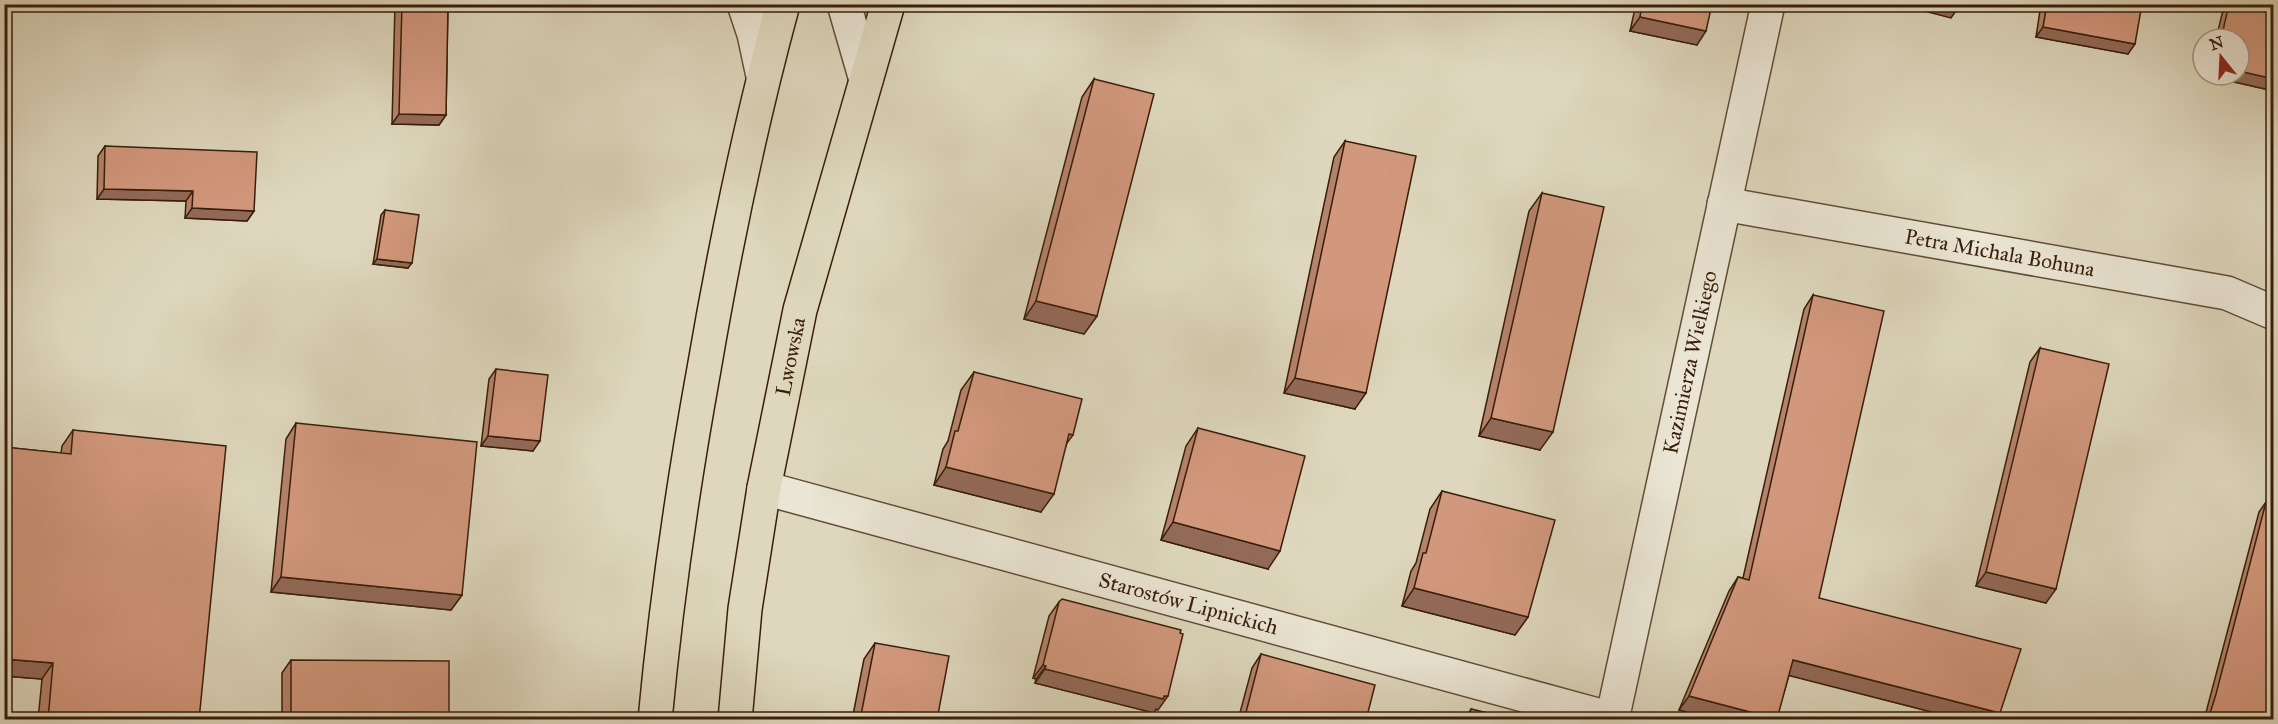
<svg xmlns="http://www.w3.org/2000/svg" width="2278" height="724" font-family="'IM FELL Great Primer',serif">
	<style>
		.lines { fill: none; stroke-linecap: round; stroke-linejoin: round }
		.minor-casing { stroke: #624c36; stroke-width: 36 }
		.major-casing { stroke: #381e09; stroke-width: 36 }
		.minor { stroke: #eae5d4; stroke-width: 33 }
		.major { stroke: #ded7bd; stroke-width: 33 }
		.wall { fill: #b5836c; stroke: #381e09; stroke-width: 1.5 }
		.shaded-wall { fill: #936a58; stroke: #381e09; stroke-width: 1.5 }
		.building { fill: #d2987d; stroke: #381e09; stroke-width: 1.5 }
		.labels { text-anchor: middle; dominant-baseline: central; stroke-width: 4.5; stroke-linejoin: round; paint-order: stroke }
		.street-label { font-size: 21px; fill: #381e09; stroke: #eae5d4 }
	</style>
	<rect width="100%" height="100%" fill="#ded7bd"/>
	<filter id="stains"><feTurbulence type="fractalNoise" baseFrequency=".00333" numOctaves="4"/><feColorMatrix values="0 0 0 0 .2 0 0 0 0 .09 0 0 0 0 .02 0 0 0 .5 -.17"/></filter>
	<radialGradient id="worn" r=".72"><stop offset=".6" stop-color="#630" stop-opacity="0"/><stop offset="1" stop-color="#630" stop-opacity=".3"/></radialGradient>
	<g class="lines">
		<defs>
			<g id="minor">
				<path d="M744,4L754,34L763,76"/>
				<path d="M844,4L866,80"/>
				<path id="s1" d="M1724,204L2227,293L2274,313"/>
				<path id="s2" d="M764,488L1612,719"/>
				<path id="s3" d="M1612,720L1768,4"/>
			</g>
			<g id="major">
				<path d="M655,720C666,602 683,485 704,369C725,246 750,125 783,4"/>
				<path id="s4" d="M735,720L745,609L764,488L800,310L888,4"/>
			</g>
		</defs>
		<!-- minor casing -->
		<use href="#minor" class="minor-casing"/>
		<!-- major casing -->
		<use href="#major" class="major-casing"/>
		<!-- minor -->
		<use href="#minor" class="minor"/>
		<!-- major -->
		<use href="#major" class="major"/>
	</g>
	<!-- wall -->
	<g class="wall">
		<path d="M395,4H448L446,115L439,125L392,124Z"/>
		<path d="M1636,4H1712L1697,45L1630,31Z"/>
		<path d="M2041,4H2142L2128,54L2036,37Z"/>
		<path d="M2228,4H2232L2274,14V91L2208,76V75H2239V39H2216L2222,14Z"/>
		<path d="M1094,79L1097,316L1084,334L1024,319L1082,97Z"/>
		<path d="M1345,141L1355,409L1284,393L1334,157Z"/>
		<path d="M105,146L254,211L247,221L185,218L186,201L97,199L98,156Z"/>
		<path d="M1542,193L1540,450L1479,436L1529,211Z"/>
		<path d="M385,210L408,268L373,264L381,215Z"/>
		<path d="M1813,295L1819,598L2000,713L1995,720H1963L1789,675L1776,720H1717L1679,710L1729,591L1738,577L1743,578L1804,309Z"/>
		<path d="M2040,348L2046,603L1976,586L2030,362Z"/>
		<path d="M496,369L533,451L481,446L489,379Z"/>
		<path d="M974,372L1073,435L1067,443L1041,512L934,485L943,449L948,441L961,390Z"/>
		<path d="M296,423L462,595L451,610L271,592L286,439Z"/>
		<path d="M1198,428L1268,569L1161,540L1186,446Z"/>
		<path d="M73,430L199,720H38L42,679L4,676V447L61,453L62,446Z"/>
		<path d="M1442,491L1528,617L1515,635L1402,606L1411,571L1416,563L1430,509Z"/>
		<path d="M2266,502L2274,720H2204L2259,512Z"/>
		<path d="M1059,602L1158,710L1156,709L1154,713L1035,683L1036,679L1033,678L1049,616Z"/>
		<path d="M875,643L937,720H852L864,659Z"/>
		<path d="M1261,654L1366,720H1238L1252,668Z"/>
		<path d="M291,660L449,720H282V673Z"/>
		<path d="M1471,709L1515,720H1464Z"/>
	</g>
	<!-- shaded-wall -->
	<g class="shaded-wall">
		<path d="M1520,4H1553L1548,11Z"/>
		<path d="M1897,4H1943L1958,8L1951,18Z"/>
		<path d="M1640,17L1706,31L1697,45L1630,31Z"/>
		<path d="M2043,27L2135,44L2128,54L2036,37Z"/>
		<path d="M2239,71L2274,79V91L2208,76L2209,75H2239Z"/>
		<path d="M399,114L446,115L439,125L392,124Z"/>
		<path d="M104,189L193,191L186,201L97,199Z"/>
		<path d="M192,208L254,211L247,221L185,218Z"/>
		<path d="M377,259L412,263L408,268L373,264Z"/>
		<path d="M1036,301L1097,316L1084,334L1024,319Z"/>
		<path d="M1295,378L1366,393L1355,409L1284,393Z"/>
		<path d="M1491,418L1553,432L1540,450L1479,436Z"/>
		<path d="M488,436L540,441L533,451L481,446Z"/>
		<path d="M946,467L1054,494L1041,512L934,485Z"/>
		<path d="M1173,522L1280,551L1268,569L1161,540Z"/>
		<path d="M1986,572L2056,589L2046,603L1976,586Z"/>
		<path d="M281,577L462,595L451,610L271,592Z"/>
		<path d="M1414,588L1528,617L1515,635L1402,606Z"/>
		<path d="M4,659L53,663L42,679L4,676Z"/>
		<path d="M1793,660L2000,713L1995,720H1963L1783,674Z"/>
		<path d="M1043,665L1046,666L1036,679L1033,678Z"/>
		<path d="M1045,669L1164,696H1168L1158,710L1156,709L1154,713L1035,683Z"/>
		<path d="M1689,696L1777,719L1717,720L1679,710Z"/>
	</g>
	<!-- building -->
	<g class="building">
		<path d="M402,4H448L446,115L399,114Z"/>
		<path d="M1642,4H1712L1706,31L1640,17Z"/>
		<path d="M1943,4H1959L1958,8Z"/>
		<path d="M2047,4H2142L2135,44L2043,27Z"/>
		<path d="M2229,4L2274,14V79L2239,71V39H2221Z"/>
		<path d="M1094,79L1154,94L1097,316L1036,301Z"/>
		<path d="M1345,141L1416,156L1366,393L1295,378Z"/>
		<path d="M105,146L257,152L254,211L192,208L193,191L104,189Z"/>
		<path d="M1542,193L1604,207L1553,432L1491,418Z"/>
		<path d="M385,210L419,215L412,263L377,259Z"/>
		<path d="M1813,295L1884,311L1819,598L2021,649L2000,713L1793,660L1777,719L1689,696L1738,577L1749,580Z"/>
		<path d="M2040,348L2109,364L2056,589L1986,572Z"/>
		<path d="M496,369L548,375L540,441L488,436Z"/>
		<path d="M974,372L1082,399L1073,435L1069,434L1054,494L946,467L955,431H958Z"/>
		<path d="M296,423L477,442L462,595L281,577Z"/>
		<path d="M1198,428L1305,456L1280,551L1173,522Z"/>
		<path d="M73,430L226,446L199,720H48L53,663L4,659V447L71,454Z"/>
		<path d="M1442,491L1555,520L1528,617L1414,588L1423,553H1426Z"/>
		<path d="M2266,502L2274,504V720H2208L2216,694Z"/>
		<path d="M1062,599L1181,630L1180,633L1183,634L1168,696H1164L1163,699L1045,669L1046,666L1043,665L1059,602Z"/>
		<path d="M875,643L949,656L937,720H860Z"/>
		<path d="M1261,654L1375,685L1366,720H1244Z"/>
		<path d="M291,660L449,661V720H291Z"/>
		<path d="M1471,709L1515,720H1469Z"/>
	</g>
	<g class="labels">
		<!-- street labels -->
		<g class="street-label">
			<text stroke="none"><textPath href="#s1" startOffset="280">Petra Michala Bohuna</textPath></text>
			<text stroke="none"><textPath href="#s4" startOffset="368">Lwowska</textPath></text>
			<text stroke="none"><textPath href="#s3" startOffset="366">Kazimierza Wielkiego</textPath></text>
			<text stroke="none"><textPath href="#s2" startOffset="440">Starostów Lipnickich</textPath></text>
		</g>
	</g>
	<!-- margin -->
	<rect width="2278" height="724" fill="none" stroke="#ded7bd" stroke-width="24"/>
	<rect x="6" y="6" width="2266" height="712" fill="none" stroke="#381e09" stroke-width="3"/>
	<rect x="12" y="12" width="2254" height="700" fill="none" stroke="#381e09" stroke-width="1.5"/>
	<!-- north arrow -->
	<g transform="translate(2221 57) rotate(342)"><circle r="28" fill="#eae5d4" stroke="#a39583" stroke-width="1.5"/>
	<path d="M0-4.5L10 22L0 15L-10 22Z" fill="#8f2418"/>
	<text y="-9" font-size="16" font-weight="bold" text-anchor="middle" fill="#381e09">N</text>
	</g>
	<rect width="100%" height="100%" filter="url(#stains)"/>
	<rect width="100%" height="100%" fill="url(#worn)"/>
</svg>
